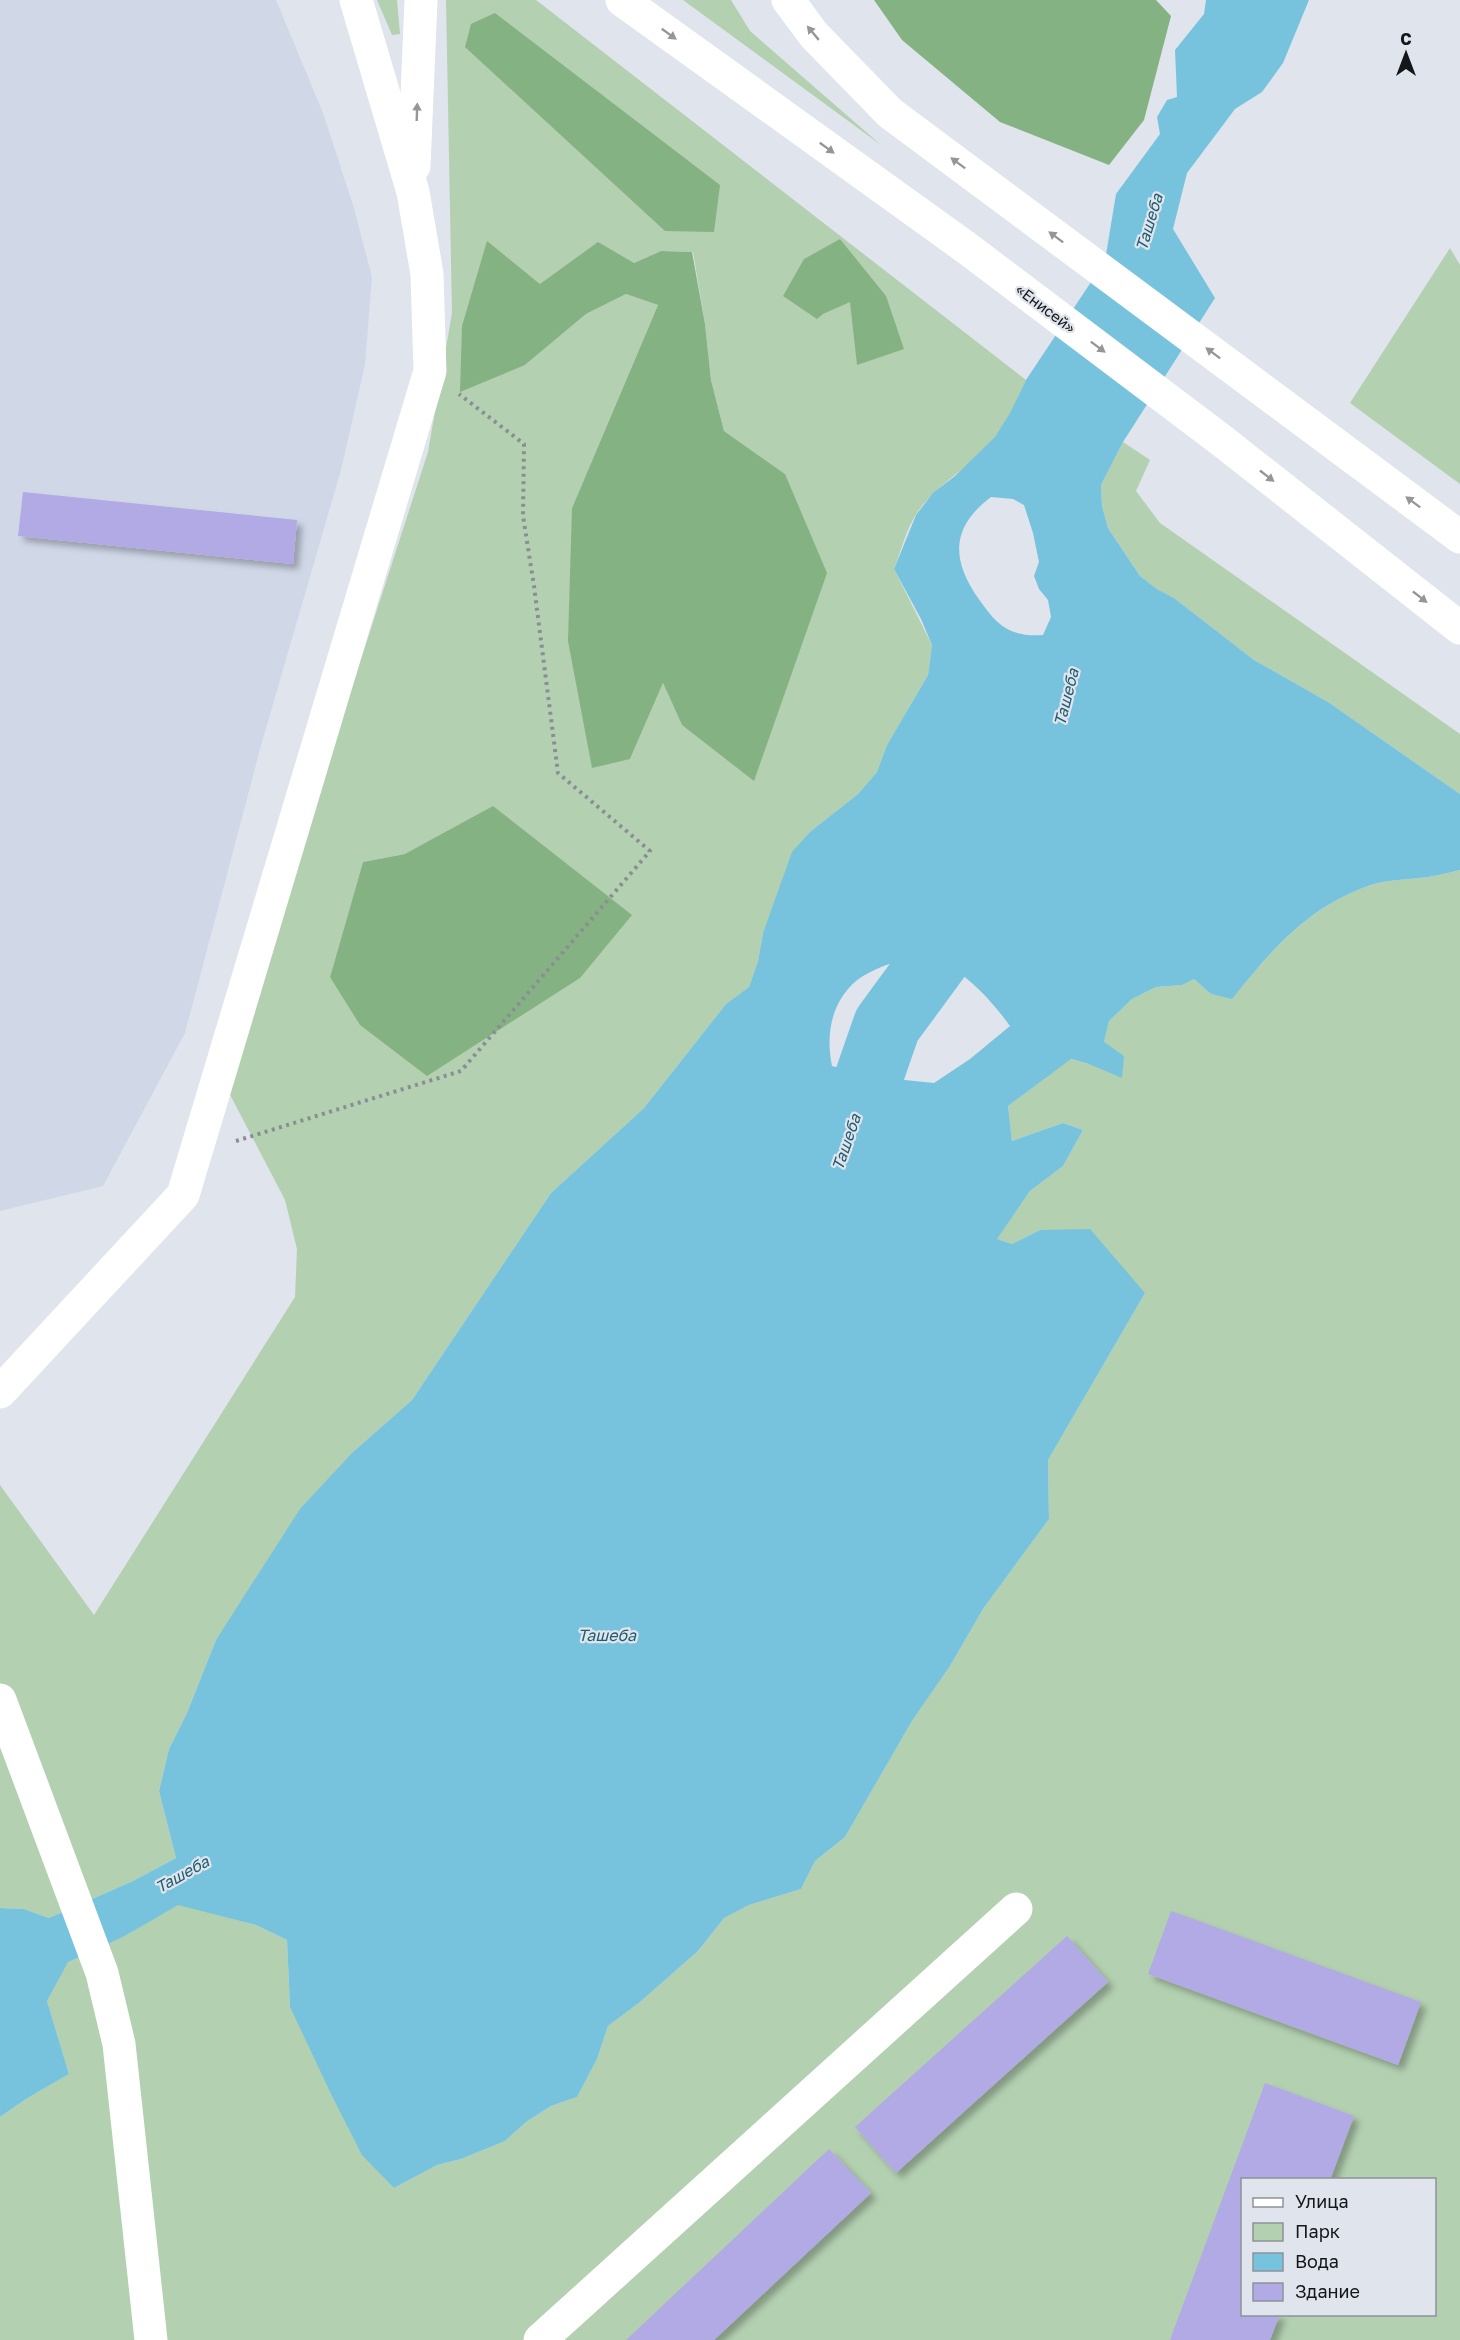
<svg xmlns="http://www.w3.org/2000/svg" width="1460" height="2340" font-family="'Golos Text',sans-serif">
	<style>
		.built { fill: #d0d8e8 }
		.green { fill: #b3d0b1; fill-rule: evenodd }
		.forest { fill: #85b282 }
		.water { fill: #77c3dd; fill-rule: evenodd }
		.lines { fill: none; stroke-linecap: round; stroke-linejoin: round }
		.river { stroke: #77c3dd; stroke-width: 68 }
		.building { fill: #b2aae5; filter: url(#shadow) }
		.path { stroke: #8a8e94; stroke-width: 4; stroke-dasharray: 3 4.5; stroke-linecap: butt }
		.street { stroke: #fff; stroke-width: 33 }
		.secondary { stroke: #fff; stroke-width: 33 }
		.highway { stroke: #fff; stroke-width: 33 }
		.oneway { fill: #959698 }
		.labels { text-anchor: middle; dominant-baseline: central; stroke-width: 4.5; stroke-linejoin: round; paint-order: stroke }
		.street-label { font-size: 15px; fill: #141619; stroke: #dfe4ed }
		.water-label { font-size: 16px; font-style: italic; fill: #1f5c6f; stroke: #dfe4ed }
	</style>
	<defs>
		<filter id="shadow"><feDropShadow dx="5.5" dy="5.5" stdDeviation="3" flood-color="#0004"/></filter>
	</defs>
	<rect width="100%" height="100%" fill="#dfe4ed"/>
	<!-- built -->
	<path class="built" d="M0,0H276L323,113L354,208L372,277L365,365L341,470L262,742L185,1033L103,1186L0,1211Z"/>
	<!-- green -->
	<g class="green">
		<path d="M377,0H397L400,34L392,35Z"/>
		<path d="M446,0H536L1026,380C1017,399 1009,420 996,437C973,466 937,483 917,513C906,529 901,551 894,569L932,645L928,675L887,745L877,772L858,794L811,831L763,933L758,961L749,987L726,1004L644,1108L551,1193L412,1400L353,1452L216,1640L187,1713L169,1749L159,1791L176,1858L133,1881L49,1918L24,1909L0,1908V1485L94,1615L295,1297L297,1249L285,1200L224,1083L428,452L452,313ZM840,239L904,349L850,301L823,314ZM487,242L540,284L634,263L661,251L693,252L705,324L711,380L724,431L785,474L682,725L663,683L630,759L572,508L658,305L626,294L586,314L525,365ZM405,854L330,977L363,862Z"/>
		<path d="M683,0H731L750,31L881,145Z"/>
		<path d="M1450,248L1460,265V484L1350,403Z"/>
		<path d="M1123,442L1150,460L1136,491L1160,523L1460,734V794L1328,702L1254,660L1174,598L1157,589L1140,576L1108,528L1102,506L1101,485Z"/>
		<path d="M1460,870V2340H0V2117L26,2099L69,2074L47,2001L68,1961L125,1936L178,1904L256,1925L287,1940L290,2007L394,2188L437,2165L461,2159L505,2141L526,2122L551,2106L577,2097L597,2059L608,2026L640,2002L698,1951L724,1918L749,1905L801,1889L815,1861L845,1837L912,1721L950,1666L983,1609L1049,1519L1048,1460L1145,1293L1040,1230L1012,1244L996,1239L1030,1191L1063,1166L1083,1130L1063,1123L1012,1141L1008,1106L1070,1059L1089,1064L1104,1042L1109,1021L1132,999L1156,987L1181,985L1194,979L1211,994L1232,998C1271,952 1305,910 1365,887C1382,880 1401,880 1419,878C1433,877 1447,873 1460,870ZM1242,2180H1434V2314H1242Z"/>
	</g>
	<!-- forest -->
	<g class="forest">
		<path d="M874,0H1156L1171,16L1144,120L1109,165L1000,122L902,40Z"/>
		<path d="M495,13L720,185L714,232L665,231L465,47L471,24Z"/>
		<path d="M840,239L886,296L904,349L857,365L850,302L823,314L817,319L783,296L804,259Z"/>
		<path d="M487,241L540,284L598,242L634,263L661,251L692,252L705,324L711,380L724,431L785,474L827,573L754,781L682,725L663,683L630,759L592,768L568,641L572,508L658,305L626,294L586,314L525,365L460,392L462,326Z"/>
		<path d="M493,806L632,915L580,978L427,1076L360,1025L330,977L363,862L405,854Z"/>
	</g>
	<!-- water -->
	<path class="water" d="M1206,0H1309L1283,63L1262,92L1235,109L1187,173L1173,229L1215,298L1123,442L1101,485L1102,506L1108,528L1140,576L1157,589L1174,598L1254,660L1328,702L1460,794V870C1447,873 1433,877 1419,878C1401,880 1382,880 1365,887C1305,910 1271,951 1232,999L1211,994L1194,979L1182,985L1156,987L1132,999L1109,1021L1104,1042L1124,1056L1122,1078L1089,1064L1071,1059L1008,1106L1012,1141L1063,1123L1083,1130L1063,1166L1030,1191L997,1239L1012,1244L1040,1230L1090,1229L1145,1293L1048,1460L1049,1519L983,1609L950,1666L912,1721L845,1837L815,1861L801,1889L749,1905L724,1918L698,1951L640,2002L608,2026L597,2059L577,2097L551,2106L526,2122L505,2141L461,2159L437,2165L394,2188L362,2155L332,2096L290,2007L287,1940L256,1925L178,1905L125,1936L68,1962L47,2001L69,2074L26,2099L0,2117V1908L24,1909L49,1918L133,1881L176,1858L159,1791L169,1749L187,1713L216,1640L300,1509L353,1452L412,1400L551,1193L644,1108L726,1004L749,987L758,961L763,933L792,852L811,831L858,794L877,772L887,745L928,675L932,645L921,619L894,569L916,515L933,493L955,476L995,437L1010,413L1026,380L1105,261L1116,194L1160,134L1157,117L1167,100L1177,97L1175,50L1204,14ZM991,497L1013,499L1024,505L1033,533L1039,562L1034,576L1039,589L1048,600L1051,617L1043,635C1008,637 997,625 978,598C951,559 951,527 991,497ZM923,952C960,968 987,994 1010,1026L970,1059L934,1083L875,1077L832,1066C825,1033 832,996 863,976C879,966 905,959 923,952Z"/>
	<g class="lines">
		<!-- river -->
		<path class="river" d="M839,1163L887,1025L992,882"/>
	</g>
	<!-- building -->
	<g class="building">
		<path d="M23,492L297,520L293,564L18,536Z"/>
		<path d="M1171,1911L1421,2002L1398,2065L1148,1974Z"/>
		<path d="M1067,1936L1108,1982L896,2173L855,2127Z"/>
		<path d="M1265,2083L1354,2116L1330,2180H1242V2314H1280L1270,2340H1170Z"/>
		<path d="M829,2149L871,2193L714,2340H626Z"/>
	</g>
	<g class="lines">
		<!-- path -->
		<path class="path" d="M236,1141L461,1071L650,851L558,773L534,586L523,516L524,444L459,394"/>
		<!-- street -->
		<g class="street">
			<path d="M0,1700L102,1973L119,2044L151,2340"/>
			<path d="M540,2340L1016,1909"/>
		</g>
		<!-- secondary -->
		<g class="secondary">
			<path d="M414,166L421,0"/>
			<path d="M0,1392L183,1195L430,371L427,274L413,192L356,0"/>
		</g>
		<!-- highway -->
		<g class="highway">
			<path d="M622,0L968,249L1221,440L1460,628"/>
			<path d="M788,0L814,35L890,113L1460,537"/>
		</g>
	</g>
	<!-- one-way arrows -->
	<defs><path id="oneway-solid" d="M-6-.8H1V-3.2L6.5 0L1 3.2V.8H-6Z" transform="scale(1.5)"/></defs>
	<g class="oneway">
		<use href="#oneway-solid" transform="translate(813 33) rotate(-130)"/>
		<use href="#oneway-solid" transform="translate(669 34) rotate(36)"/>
		<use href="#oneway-solid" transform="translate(417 112) rotate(-88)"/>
		<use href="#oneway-solid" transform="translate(827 148) rotate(36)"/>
		<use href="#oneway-solid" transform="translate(958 163) rotate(-143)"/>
		<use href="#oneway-solid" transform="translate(1056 237) rotate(-143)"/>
		<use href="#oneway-solid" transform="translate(1098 347) rotate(37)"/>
		<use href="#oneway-solid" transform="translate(1213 353) rotate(-143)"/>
		<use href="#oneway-solid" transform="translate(1267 476) rotate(38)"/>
		<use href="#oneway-solid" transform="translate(1413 502) rotate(-143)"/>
		<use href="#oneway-solid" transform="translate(1420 597) rotate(38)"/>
	</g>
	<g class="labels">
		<!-- street labels -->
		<g class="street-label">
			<text transform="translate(1046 308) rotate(37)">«Енисей»</text>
		</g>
		<!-- water labels -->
		<g class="water-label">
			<text transform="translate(1149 222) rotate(-73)">Ташеба</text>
			<text transform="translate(1066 697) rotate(-76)">Ташеба</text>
			<text transform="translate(846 1142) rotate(-71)">Ташеба</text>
			<text x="607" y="1635">Ташеба</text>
			<text transform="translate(182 1874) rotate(-29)">Ташеба</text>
		</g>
	</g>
	<!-- legend -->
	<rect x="1241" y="2178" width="195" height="138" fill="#dfe4ed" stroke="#8e9298" stroke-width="1.5"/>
	<rect x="1253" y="2198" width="30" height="9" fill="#ffffff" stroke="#8e9298" stroke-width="1.5"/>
	<text x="1295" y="2208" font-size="18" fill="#141619">Улица</text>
	<rect x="1253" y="2223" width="30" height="18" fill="#b3d0b1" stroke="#8e9298" stroke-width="1.5"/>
	<text x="1295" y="2238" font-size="18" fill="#141619">Парк</text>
	<rect x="1253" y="2253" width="30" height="18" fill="#77c3dd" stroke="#8e9298" stroke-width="1.5"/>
	<text x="1295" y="2268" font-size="18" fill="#141619">Вода</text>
	<rect x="1253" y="2283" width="30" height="18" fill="#b2aae5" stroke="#8e9298" stroke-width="1.5"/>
	<text x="1295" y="2298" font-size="18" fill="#141619">Здание</text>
	<!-- north arrow -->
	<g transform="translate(1406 54)" stroke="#dfe4ed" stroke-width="4.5" paint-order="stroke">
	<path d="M0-4.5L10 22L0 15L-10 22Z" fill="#141619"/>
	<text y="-9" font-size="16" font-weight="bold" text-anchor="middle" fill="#141619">С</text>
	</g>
</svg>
